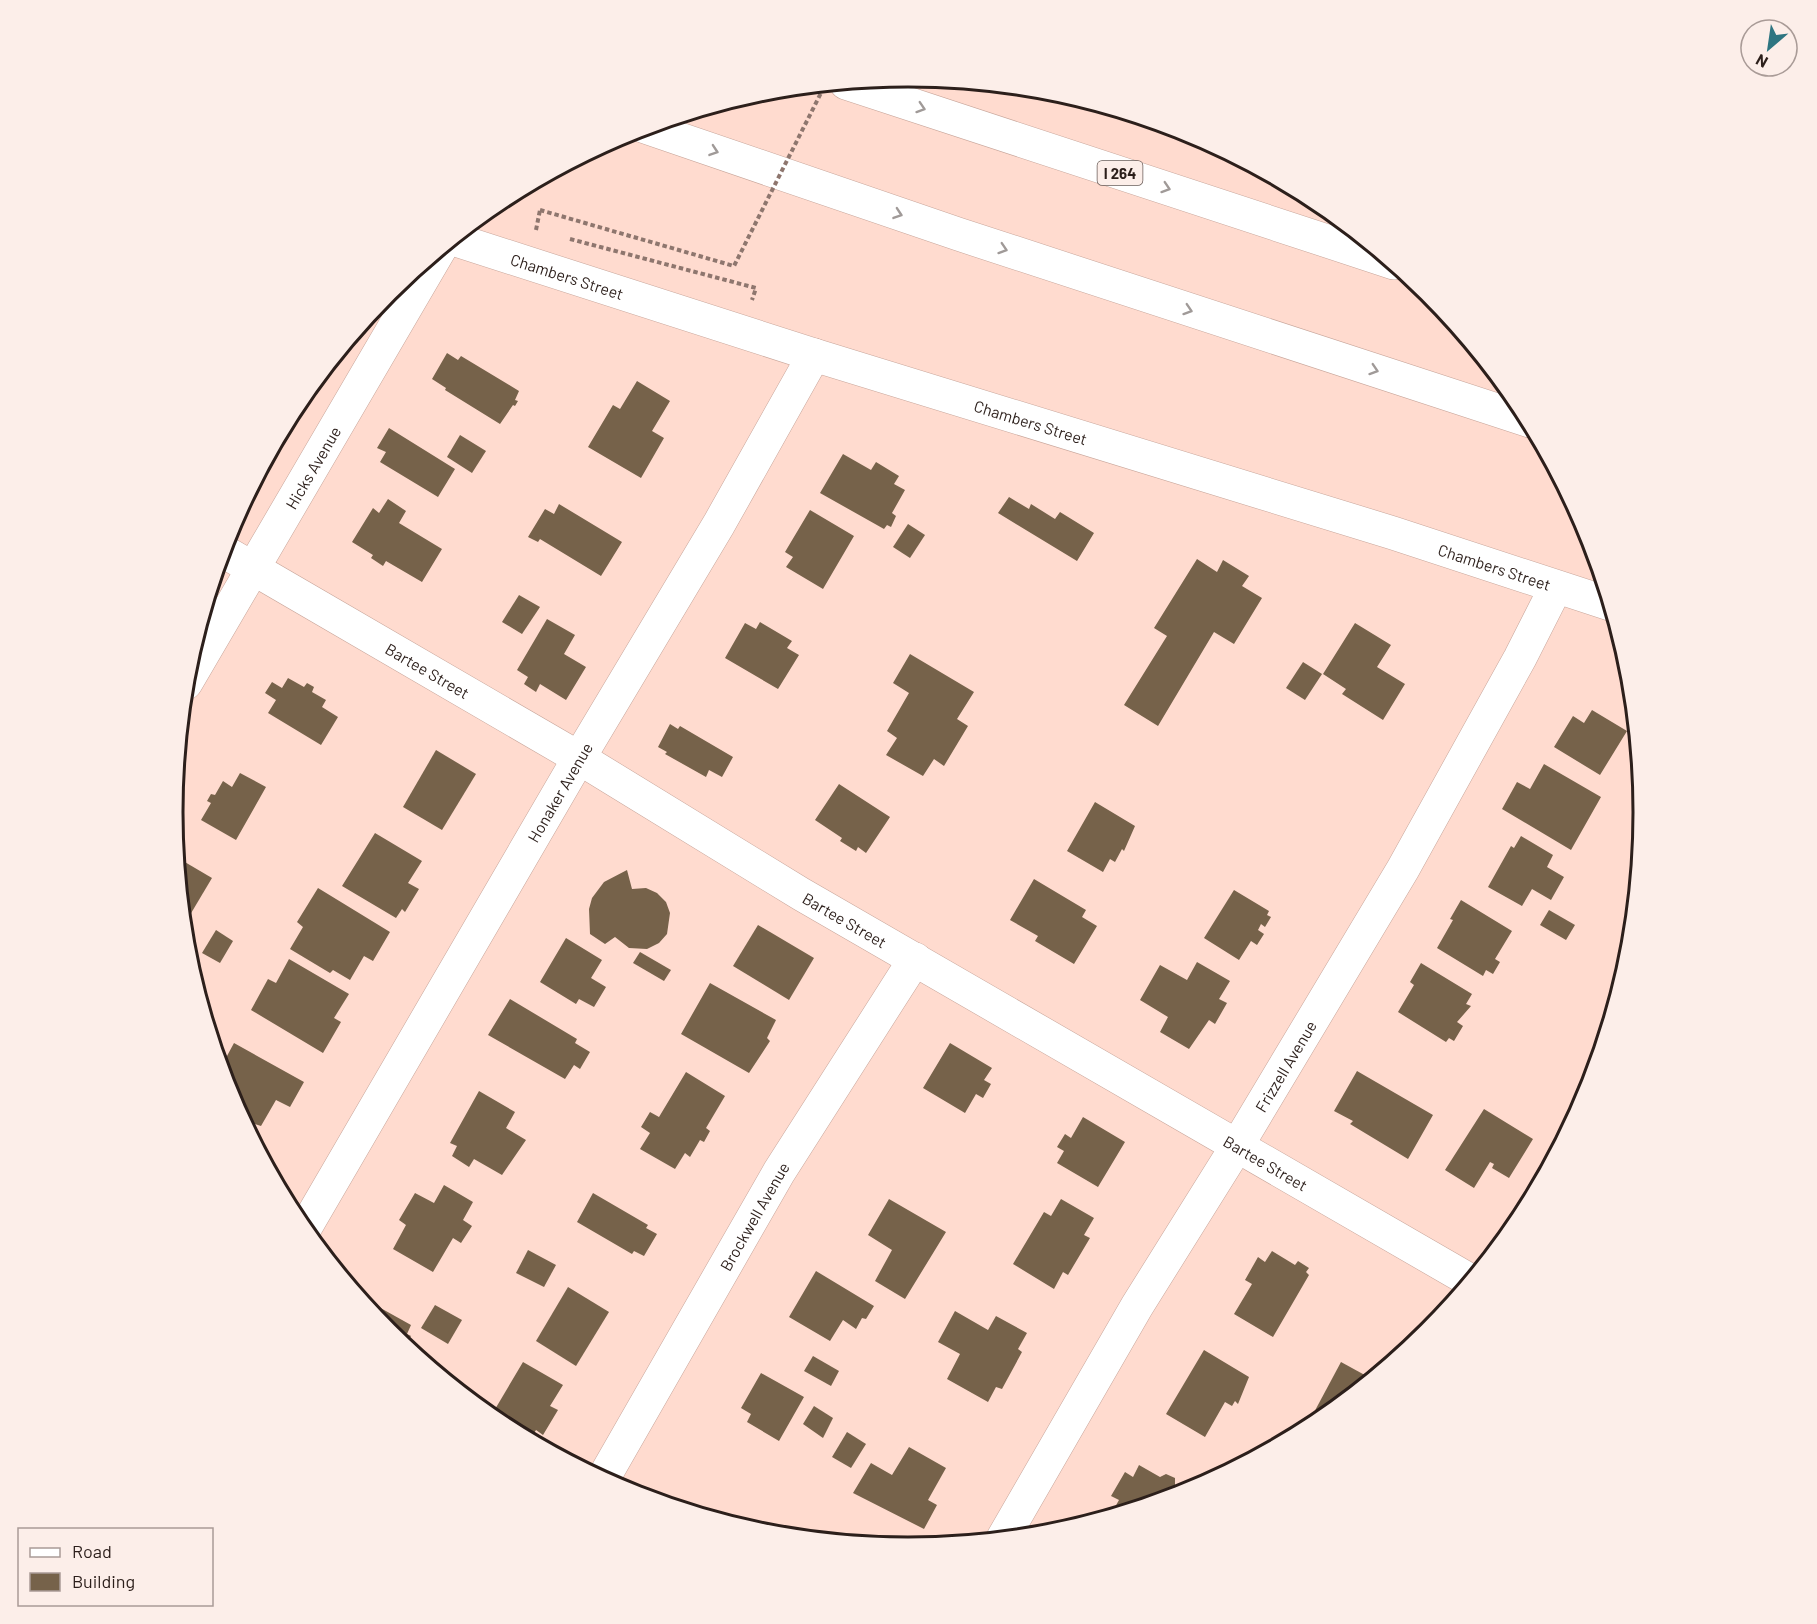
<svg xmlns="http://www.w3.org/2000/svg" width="1817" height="1624" font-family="Barlow,sans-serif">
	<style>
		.building { fill: #76624a }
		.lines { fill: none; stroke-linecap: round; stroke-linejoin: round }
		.minor-casing { stroke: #c8a69b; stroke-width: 34 }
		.motorway-casing { stroke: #c8a69b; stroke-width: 34 }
		.path { stroke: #8e766e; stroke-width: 4; stroke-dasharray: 4.5 3; stroke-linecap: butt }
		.minor { stroke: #fff; stroke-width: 33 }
		.motorway { stroke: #fff; stroke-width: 33 }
		.path-bridge { stroke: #8e766e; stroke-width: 4; stroke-dasharray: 4.5 3; stroke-linecap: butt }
		.oneway { stroke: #a09a98 }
		.labels { text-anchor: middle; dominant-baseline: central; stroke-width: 6; stroke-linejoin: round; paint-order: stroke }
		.shield { fill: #fceee9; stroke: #6a5d59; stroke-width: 1.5 }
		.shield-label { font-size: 15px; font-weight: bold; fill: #2c1f1b }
		.street-label { font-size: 16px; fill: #2c1f1b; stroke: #fceee9 }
		.rim { fill: none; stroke: #2c1f1b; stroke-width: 3 }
	</style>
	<rect width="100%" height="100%" fill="#ffdbcf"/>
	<!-- building -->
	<g class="building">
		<path d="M447,353L458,360L461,356L519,391L515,400L518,401L515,406L513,405L500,424L445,390L446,388L432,379Z"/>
		<path d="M637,381L670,401L652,431L664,438L641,478L588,447L613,405L620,409Z"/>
		<path d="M389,428L455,469L438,497L380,462L386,452L377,448Z"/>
		<path d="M460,435L486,451L472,473L447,457Z"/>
		<path d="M843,454L871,470L876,462L899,476L894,484L905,490L892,513L896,516L891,527L887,525L884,529L820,493Z"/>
		<path d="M1009,497L1029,509L1031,504L1055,519L1060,512L1094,533L1077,561L998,513Z"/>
		<path d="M388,499L406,511L399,523L442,549L422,582L386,561L383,566L371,558L373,555L352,542L373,508L379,513Z"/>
		<path d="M559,504L622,542L601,576L540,539L538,542L528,537L545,509L554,514Z"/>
		<path d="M810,510L854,536L823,589L786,567L793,557L785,552Z"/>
		<path d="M908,524L925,535L910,558L893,547Z"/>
		<path d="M1197,559L1217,572L1223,560L1249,576L1242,586L1262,598L1234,644L1214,632L1158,726L1124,705L1167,636L1154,628Z"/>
		<path d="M519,595L540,607L522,634L502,622Z"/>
		<path d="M547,619L575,635L564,654L586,667L566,700L540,684L536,692L524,684L528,677L517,670Z"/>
		<path d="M760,622L792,641L787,648L799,655L778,689L725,658L745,623L756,629Z"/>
		<path d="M1355,623L1391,645L1377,667L1405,684L1383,720L1342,694L1346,689L1323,674Z"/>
		<path d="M910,654L974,692L957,719L968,726L944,766L934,759L923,776L886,755L897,738L887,731L909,693L893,683Z"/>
		<path d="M1303,662L1322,674L1305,700L1286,688Z"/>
		<path d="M288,678L304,687L307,683L314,687L312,692L326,700L322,707L338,717L321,745L268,713L276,700L265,693L272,682L282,688Z"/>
		<path d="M1592,710L1627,731L1600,775L1554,747L1573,716L1584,723Z"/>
		<path d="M670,724L678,729L680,726L733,757L722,777L709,770L706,777L665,754L667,752L658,747Z"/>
		<path d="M436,750L476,774L442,830L403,807Z"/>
		<path d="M1544,764L1601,797L1571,850L1502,809L1517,782L1530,789Z"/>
		<path d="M240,773L266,787L236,840L201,820L211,803L207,801L211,794L215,795L223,781L232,787Z"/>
		<path d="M839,784L890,817L866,853L858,847L856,851L840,841L842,838L815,820Z"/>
		<path d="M1095,802L1135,826L1124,851L1122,849L1115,862L1110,859L1103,872L1067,851Z"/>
		<path d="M375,833L422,861L408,883L419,889L405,912L402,909L396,918L342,886Z"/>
		<path d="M1521,836L1553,855L1547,867L1564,877L1551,900L1532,889L1522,906L1488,887L1511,846L1514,848Z"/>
		<path d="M178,858L212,878L184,925Z"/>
		<path d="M627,870L632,889L646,888L657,893L666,902L670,913L667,934L659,943L647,949L629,948L615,937L605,944L590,934L589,909L592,898L604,882Z"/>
		<path d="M1034,879L1086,910L1082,917L1097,926L1074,964L1035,941L1038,936L1010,920Z"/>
		<path d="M318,888L390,932L373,961L364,956L350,980L333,970L330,973L290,949L303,927L297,922Z"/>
		<path d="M1234,890L1269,911L1267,915L1271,917L1265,927L1261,924L1258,930L1264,934L1257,945L1251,941L1239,960L1204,938Z"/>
		<path d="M1461,900L1512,931L1495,959L1500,962L1493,974L1486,970L1483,976L1437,948L1453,920L1450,919Z"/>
		<path d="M1549,910L1575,925L1566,940L1540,925Z"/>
		<path d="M758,925L814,958L789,1000L733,966Z"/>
		<path d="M216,930L233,941L220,963L202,953Z"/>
		<path d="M566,938L602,960L591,978L606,987L594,1007L579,999L576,1004L540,982Z"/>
		<path d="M640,952L671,970L664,981L633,963Z"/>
		<path d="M289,959L349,994L334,1018L341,1022L323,1053L251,1010L268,979L276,983Z"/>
		<path d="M1197,962L1230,981L1219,999L1227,1003L1215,1024L1209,1020L1189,1049L1160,1032L1168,1017L1140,1000L1160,965L1187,980Z"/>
		<path d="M1421,963L1472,994L1466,1004L1471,1006L1457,1022L1463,1026L1454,1041L1449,1038L1446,1042L1398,1012L1414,985L1410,982Z"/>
		<path d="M710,983L776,1020L767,1038L770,1041L749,1073L681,1034Z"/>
		<path d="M510,999L577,1039L575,1043L590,1052L580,1069L574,1065L565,1079L488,1035Z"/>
		<path d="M234,1043L304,1082L290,1107L276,1100L261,1126L243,1120L229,1093L221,1067Z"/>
		<path d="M950,1043L992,1068L984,1080L991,1084L983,1098L976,1094L965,1113L923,1088Z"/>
		<path d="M1357,1071L1433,1115L1408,1159L1350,1124L1353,1121L1334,1111Z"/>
		<path d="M686,1072L725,1096L706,1128L710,1131L704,1142L700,1140L690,1157L685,1153L675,1169L640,1149L650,1133L641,1127L650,1112L659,1117Z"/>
		<path d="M479,1091L515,1112L506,1128L526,1140L502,1175L474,1159L469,1167L452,1156L457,1146L450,1143Z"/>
		<path d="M1484,1109L1533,1139L1509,1178L1492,1168L1494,1164L1490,1162L1474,1188L1445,1170Z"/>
		<path d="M1083,1117L1125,1142L1098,1187L1057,1163L1064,1151L1057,1147L1065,1134L1071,1138Z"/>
		<path d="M444,1185L473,1202L463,1220L472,1226L461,1243L453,1238L433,1272L393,1249L406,1225L399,1220L415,1193L434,1203Z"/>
		<path d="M593,1193L648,1225L646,1228L657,1234L644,1256L634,1251L632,1254L577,1222Z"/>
		<path d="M889,1199L946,1232L905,1299L875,1281L892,1250L868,1235Z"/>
		<path d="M1061,1199L1094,1218L1084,1235L1090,1238L1068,1275L1063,1272L1054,1289L1013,1264L1044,1212L1051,1216Z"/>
		<path d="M528,1250L556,1265L544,1287L516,1273Z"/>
		<path d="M1272,1251L1295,1265L1298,1261L1309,1268L1306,1272L1309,1275L1273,1337L1234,1314L1252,1284L1245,1280L1258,1257L1265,1262Z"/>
		<path d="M816,1271L874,1306L866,1319L862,1318L856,1329L843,1320L830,1341L789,1317Z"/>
		<path d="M568,1287L609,1312L576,1366L536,1341Z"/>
		<path d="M359,1296L411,1325L407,1334L411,1336L406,1344L388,1332Z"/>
		<path d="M435,1305L462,1320L448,1344L421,1328Z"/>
		<path d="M955,1311L988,1330L996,1316L1027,1333L1018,1349L1022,1352L1002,1389L996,1387L988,1402L947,1379L960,1354L938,1342Z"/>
		<path d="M1204,1350L1249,1377L1238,1404L1235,1401L1232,1406L1225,1402L1205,1437L1166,1414Z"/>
		<path d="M813,1356L839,1371L831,1386L804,1371Z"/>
		<path d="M523,1362L563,1385L550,1406L558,1410L543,1435L536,1430L530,1440L491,1416Z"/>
		<path d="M1341,1362L1372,1379L1319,1422L1311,1418Z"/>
		<path d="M761,1373L804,1397L779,1441L747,1422L751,1414L741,1408Z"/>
		<path d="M814,1406L833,1418L823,1438L803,1424Z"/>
		<path d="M847,1432L866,1444L851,1468L832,1457Z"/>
		<path d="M909,1447L946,1468L928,1500L937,1505L924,1529L853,1493L871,1463L892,1475Z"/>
		<path d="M1139,1465L1160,1477L1166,1474L1175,1478V1487H1179L1173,1497L1110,1516L1119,1500L1111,1496L1125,1472L1133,1477Z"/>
	</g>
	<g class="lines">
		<defs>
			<g id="minor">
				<path id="s1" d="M453,239L814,355L1393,533L1610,604"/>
				<path id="s2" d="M223,551L579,758L801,894L1471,1281"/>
				<path id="s3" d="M186,683L440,249"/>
				<path id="s4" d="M304,1230L579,758L719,524L814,355"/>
				<path id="s5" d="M603,1479L779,1172L915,959"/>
				<path id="s6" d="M1003,1538L1137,1306L1237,1146L1403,869L1520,658L1556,587"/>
			</g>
			<g id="motorway">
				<path d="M846,83L1394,263"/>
				<path d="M645,127L958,234L1530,421"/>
			</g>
		</defs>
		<!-- minor casing -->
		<use href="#minor" class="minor-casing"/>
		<!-- motorway casing -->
		<use href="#motorway" class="motorway-casing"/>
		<!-- path -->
		<g class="path">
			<path d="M536,230L540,210"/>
			<path d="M570,239L756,288L752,300"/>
		</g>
		<!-- minor -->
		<use href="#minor" class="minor"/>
		<!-- motorway -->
		<use href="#motorway" class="motorway"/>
		<!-- path-bridge -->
		<path class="path-bridge" d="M540,210L734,266L825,85"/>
	</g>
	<!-- one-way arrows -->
	<defs><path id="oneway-chevron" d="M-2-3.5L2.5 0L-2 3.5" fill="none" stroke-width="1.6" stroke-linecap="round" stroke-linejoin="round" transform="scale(1.5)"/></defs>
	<g class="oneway">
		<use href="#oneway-chevron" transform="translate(921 108) rotate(18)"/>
		<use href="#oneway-chevron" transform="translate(714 151) rotate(19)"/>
		<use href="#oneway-chevron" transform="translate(1166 188) rotate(18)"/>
		<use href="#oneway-chevron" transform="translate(898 214) rotate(19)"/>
		<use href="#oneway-chevron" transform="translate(1003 249) rotate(18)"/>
		<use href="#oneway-chevron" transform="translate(1188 310) rotate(18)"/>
		<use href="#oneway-chevron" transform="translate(1374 370) rotate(18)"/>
	</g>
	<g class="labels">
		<!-- shield labels -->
		<rect class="shield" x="1097.5" y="161" width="45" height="24" rx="4.5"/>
		<g class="shield-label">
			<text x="1120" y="173">I 264</text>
		</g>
		<!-- street labels -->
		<g class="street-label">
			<text stroke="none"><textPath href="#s1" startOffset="120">Chambers Street</textPath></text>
			<text stroke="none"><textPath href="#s1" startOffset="606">Chambers Street</textPath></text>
			<text stroke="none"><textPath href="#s3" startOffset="250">Hicks Avenue</textPath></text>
			<text stroke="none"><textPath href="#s1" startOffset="1092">Chambers Street</textPath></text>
			<text stroke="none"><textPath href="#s2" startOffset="237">Bartee Street</textPath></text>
			<text stroke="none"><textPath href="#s4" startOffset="507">Honaker Avenue</textPath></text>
			<text stroke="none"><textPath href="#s2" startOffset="723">Bartee Street</textPath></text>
			<text stroke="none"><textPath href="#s6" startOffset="550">Frizzell Avenue</textPath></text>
			<text stroke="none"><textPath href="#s2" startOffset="1209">Bartee Street</textPath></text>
			<text stroke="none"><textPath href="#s5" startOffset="303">Brockwell Avenue</textPath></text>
		</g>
	</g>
	<!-- crop -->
	<path d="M0 0H1817V1624H0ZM183 812a725 725 0 1 1 1450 0a725 725 0 1 1-1450 0Z" fill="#fceee9" fill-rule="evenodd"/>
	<path class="rim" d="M183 812a725 725 0 1 1 1450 0a725 725 0 1 1-1450 0Z"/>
	<!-- legend -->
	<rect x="18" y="1528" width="195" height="78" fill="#fceee9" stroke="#a99b97" stroke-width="1.5"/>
	<rect x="30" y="1548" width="30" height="9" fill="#ffffff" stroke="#a99b97" stroke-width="1.5"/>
	<text x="72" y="1558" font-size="18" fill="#2c1f1b">Road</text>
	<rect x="30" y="1573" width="30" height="18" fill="#76624a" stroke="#a99b97" stroke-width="1.5"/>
	<text x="72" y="1588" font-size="18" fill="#2c1f1b">Building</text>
	<!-- north arrow -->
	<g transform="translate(1769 48) rotate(209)"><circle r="28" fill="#fceee9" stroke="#a99b97" stroke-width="1.5"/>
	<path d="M0-4.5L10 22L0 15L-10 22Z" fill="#2e7581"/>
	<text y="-9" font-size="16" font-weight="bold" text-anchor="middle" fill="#2c1f1b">N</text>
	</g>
</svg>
